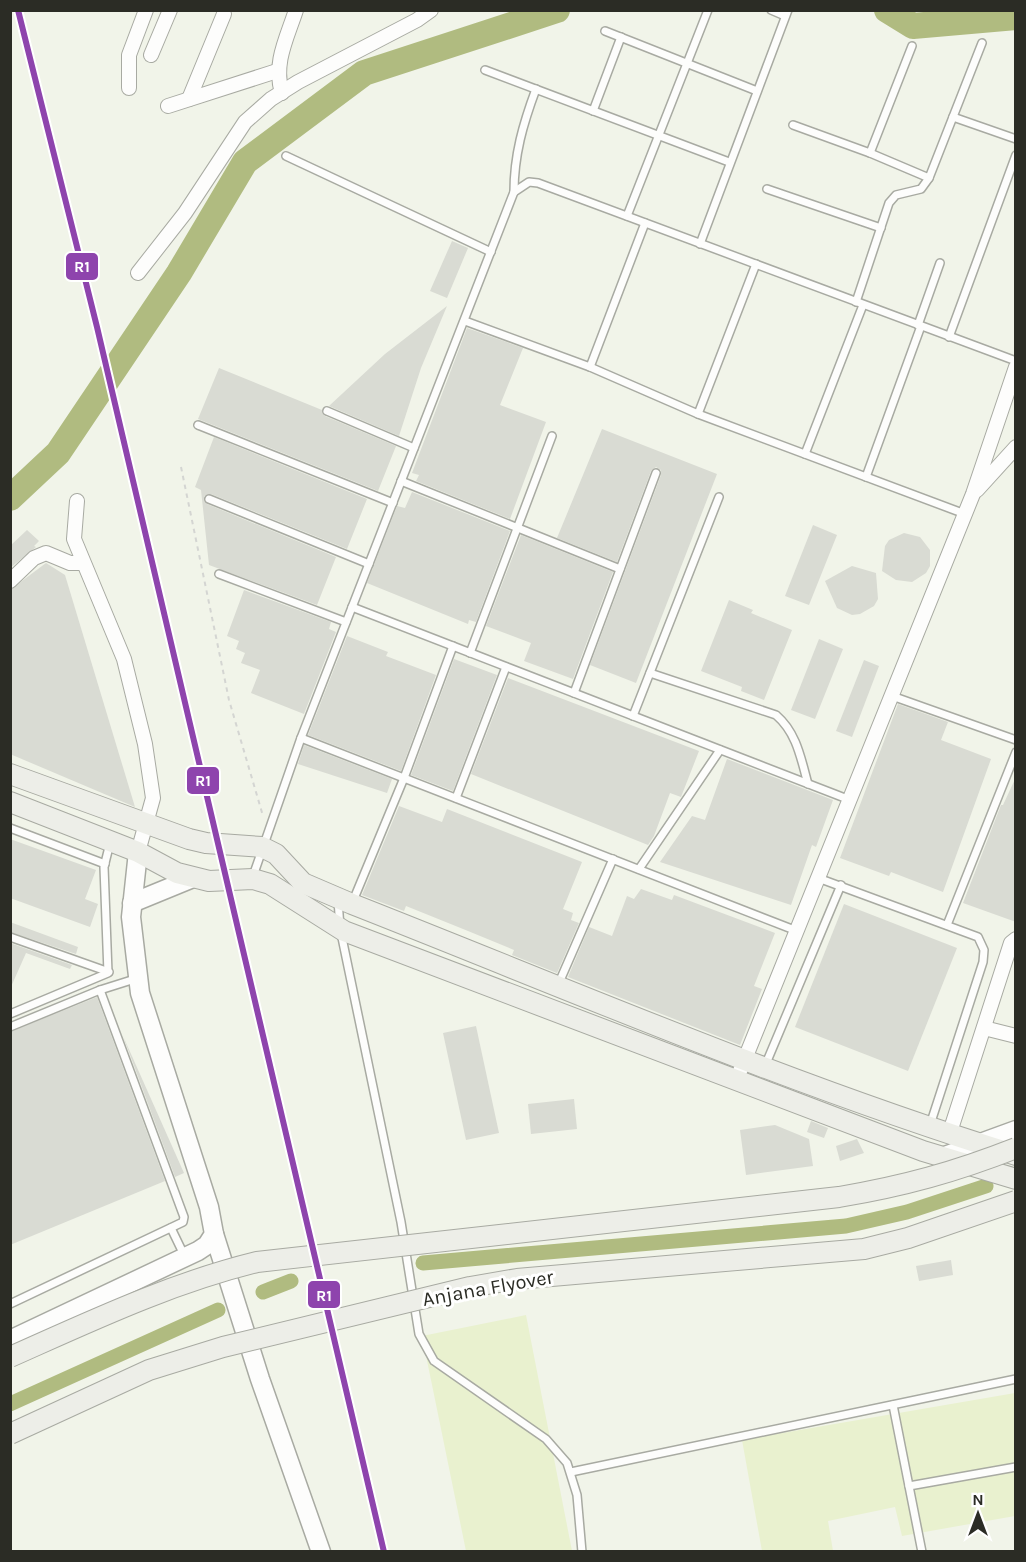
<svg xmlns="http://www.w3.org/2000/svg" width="1026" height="1562" font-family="Karla,sans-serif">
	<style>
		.green { fill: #e9f1cf }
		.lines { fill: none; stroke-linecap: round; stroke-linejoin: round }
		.canal { stroke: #b0bb80; stroke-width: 15 }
		.river { stroke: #b0bb80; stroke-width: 26 }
		.building { fill: #d9dbd3 }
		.service-casing { stroke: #a8aaa2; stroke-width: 10 }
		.minor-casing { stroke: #a8aaa2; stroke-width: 16 }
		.tertiary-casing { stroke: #a8aaa2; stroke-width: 21 }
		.secondary-casing { stroke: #a8aaa2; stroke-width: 22 }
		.path { stroke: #d4d5d2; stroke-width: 2; stroke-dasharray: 4.5 4.5; stroke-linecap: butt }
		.service { stroke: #fdfdfc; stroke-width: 7 }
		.minor { stroke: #fdfdfc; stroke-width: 14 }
		.tertiary { stroke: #fdfdfc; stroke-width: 18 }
		.secondary { stroke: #edeee8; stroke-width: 20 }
		.secondary-bridge-casing { stroke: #a8aaa2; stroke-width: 22; stroke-linecap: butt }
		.secondary-bridge { stroke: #edeee8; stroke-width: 20 }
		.rail-1-casing { stroke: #fff; stroke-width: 10 }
		.rail-1 { stroke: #8e44ad; stroke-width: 6 }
		.labels { text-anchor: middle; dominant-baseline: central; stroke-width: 6; stroke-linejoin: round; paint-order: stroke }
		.street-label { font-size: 20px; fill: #2b2c25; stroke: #fff }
		.line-badge { stroke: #fff; stroke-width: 2 }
		.badge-label { font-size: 16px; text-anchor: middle; font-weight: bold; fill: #fff }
	</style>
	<rect width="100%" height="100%" fill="#f1f4e9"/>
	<!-- green -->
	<g class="green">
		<path d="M526,1315L572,1551H466L422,1336Z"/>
		<path d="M1015,1393V1516L902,1536L895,1507L828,1521L833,1551H762L742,1440Z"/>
	</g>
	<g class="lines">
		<!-- canal -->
		<g class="canal">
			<path d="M423,1263L846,1226L907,1212L986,1186"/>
			<path d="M263,1292L291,1281"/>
			<path d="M10,1404L218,1310"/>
		</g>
		<!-- river -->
		<g class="river">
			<path d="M887,10L913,26L1016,17"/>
			<path d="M10,498L58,453L179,273L245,162L364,73L557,10"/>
		</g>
	</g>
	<!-- building -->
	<g class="building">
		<path d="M452,241L468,248L447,298L430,291Z"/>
		<path d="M447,306L421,368L399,436L329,406L385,354Z"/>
		<path d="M467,328L523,348L500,405L546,422L510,519L416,481L419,475L412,473Z"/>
		<path d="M219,368L322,410L325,416L396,446L378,491L198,419Z"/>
		<path d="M602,429L717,474L636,683L590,665L661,475V470L656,467L651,471L617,562L557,538Z"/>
		<path d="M214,437L367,499L347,549L211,494L204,496L207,504L336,557L317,605L209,565L201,490L195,487Z"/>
		<path d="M412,492L510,531L476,622L469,620L468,624L367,583L397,506L405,508Z"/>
		<path d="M813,525L837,535L809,605L785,596Z"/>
		<path d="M27,530L39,541L34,546L36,547L10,568V546Z"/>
		<path d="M904,533L920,537L930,550V566L926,573L912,582L896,580L882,571L885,546L889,540Z"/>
		<path d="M521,535L613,572L573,679L524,661L531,643L486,626Z"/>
		<path d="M46,563L65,575L135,807L10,754V590Z"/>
		<path d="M852,566L876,573L878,599L874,606L860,614L852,615L837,608L825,581Z"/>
		<path d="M244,590L331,622L329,629L336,632L304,714L251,693L260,670L241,663L245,653L236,649L239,641L227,636Z"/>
		<path d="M729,600L753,610L751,613L792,630L764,700L741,691L742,687L701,671Z"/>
		<path d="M347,636L388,652L386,656L436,675L401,771L308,735Z"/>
		<path d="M819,639L843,649L815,719L791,710Z"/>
		<path d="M454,659L497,675L453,791L411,775Z"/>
		<path d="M864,660L879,666L852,737L836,731Z"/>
		<path d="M508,678L699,751L681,797L670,793L654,836L648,845L471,774Z"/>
		<path d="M898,704L948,722L941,740L991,759L943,892L891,872L889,876L840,858Z"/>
		<path d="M304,745L392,779L387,793L298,764Z"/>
		<path d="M727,759L833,800L816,847L812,845L791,905L660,862L692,816L705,820Z"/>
		<path d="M1016,777V922L963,903L1001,805H1003Z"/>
		<path d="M399,806L442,822L447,809L582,862L563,909L573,913L571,920L579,923L557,973L512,955L514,950L468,931L406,906L404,911L362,895Z"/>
		<path d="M10,839L96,870L85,899L98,904L90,927L10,898Z"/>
		<path d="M641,889L672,900L674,895L775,933L754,986L762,989L740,1045L568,977L589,927L612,936L627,896L634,899Z"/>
		<path d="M844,904L957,948L908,1071L795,1027Z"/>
		<path d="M10,922L78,947L76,954L10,932Z"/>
		<path d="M10,943L72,965L70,969L26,953L10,989Z"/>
		<path d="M97,997L165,1181L10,1245V1032Z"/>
		<path d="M476,1026L499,1133L466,1140L443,1033Z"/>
		<path d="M123,1036L184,1173L175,1177Z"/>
		<path d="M574,1099L577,1129L531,1134L528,1104Z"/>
		<path d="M811,1121L828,1128L824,1138L807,1132Z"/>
		<path d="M775,1125L809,1139L813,1166L746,1175L740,1130Z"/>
		<path d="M857,1139L864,1153L840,1161L836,1146Z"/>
		<path d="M951,1260L953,1275L919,1281L916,1266Z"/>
	</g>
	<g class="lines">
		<defs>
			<g id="service">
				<path d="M771,10L785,16"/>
				<path d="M605,31L757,91"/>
				<path d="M485,70L729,162"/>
				<path d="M593,111L621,37"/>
				<path d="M953,117L1016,139"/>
				<path d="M793,125L870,153L929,178"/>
				<path d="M870,153L912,46"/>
				<path d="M286,156L491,252"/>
				<path d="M767,189L881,228"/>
				<path d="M514,192C514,155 523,124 536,89"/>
				<path d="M627,216L708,10"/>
				<path d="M700,244L788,10"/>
				<path d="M856,302L889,203L896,195L921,189L929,178L982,43"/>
				<path d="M465,321L590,367L698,414L965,514"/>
				<path d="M918,325L940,263"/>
				<path d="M949,337L1016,155"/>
				<path d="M590,367L645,223"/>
				<path d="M327,411L414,448"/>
				<path d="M698,414L756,264"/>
				<path d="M198,425L393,503"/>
				<path d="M805,454L863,305"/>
				<path d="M866,477L921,326"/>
				<path d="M401,481L620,569"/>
				<path d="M209,499L369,564"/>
				<path d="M219,574L346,622"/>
				<path d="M352,607L850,800"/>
				<path d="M470,653L552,436"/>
				<path d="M650,673L776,715C797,733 801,759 808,784"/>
				<path d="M574,693L656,473"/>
				<path d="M892,696L1016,740"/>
				<path d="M633,716L719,497"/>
				<path d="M301,738L797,931"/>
				<path d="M456,798L506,667"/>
				<path d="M10,828L105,864"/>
				<path d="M639,869L720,750"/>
				<path d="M253,876L301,738L514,192L529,182L538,183L1016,361"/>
				<path d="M818,878L978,937L984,950L983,962L930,1125"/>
				<path d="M338,900L340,928L401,1222L419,1334L434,1361L546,1439L567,1463L577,1495L582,1552"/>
				<path d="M353,901L404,778L453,646"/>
				<path d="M947,925L1016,752"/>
				<path d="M10,937L109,972"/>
				<path d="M558,985L613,859"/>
				<path d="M10,1014L108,973L104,867L110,843"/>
				<path d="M10,1027L100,990L138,978"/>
				<path d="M765,1066L841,885"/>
				<path d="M171,1228L184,1255"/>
				<path d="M10,1304L183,1222L184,1217L100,990"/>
				<path d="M893,1405L922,1552"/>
				<path d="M571,1472L1016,1379"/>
				<path d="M909,1486L1016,1467"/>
			</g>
			<g id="minor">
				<path d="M151,55L170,10"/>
				<path d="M129,88V55L146,10"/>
				<path d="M282,93C273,63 287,38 296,10"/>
				<path d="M189,99L224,14"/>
				<path d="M168,106L277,71"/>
				<path d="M138,273L185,213L245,122L271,99L298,82L417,20L431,10"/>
				<path d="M977,490L1016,447"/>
				<path d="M77,501L74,539L124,659L145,744L153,798L138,852"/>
				<path d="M10,581L34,558L46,553L70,563H82"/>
				<path d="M984,1028L1016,1036"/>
				<path d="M736,1081L973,494L1016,367"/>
				<path d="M949,1135L1011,943L1016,939"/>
			</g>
			<g id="tertiary">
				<path d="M132,903L193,878"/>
				<path d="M942,1157L1016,1130"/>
				<path d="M214,1234L260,1379L321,1552"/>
				<path d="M10,1340L198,1251L207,1245L214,1234L209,1207L140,993L131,917L138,852"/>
			</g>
			<g id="secondary">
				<path d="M10,774L189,839L206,843L262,847L276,854L303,883L352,904C571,990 790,1085 1016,1155"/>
				<path d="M10,802L138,852L177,873L209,881L253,879L270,884L344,931L923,1151L1016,1179"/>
			</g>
		</defs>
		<!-- service casing -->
		<use href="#service" class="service-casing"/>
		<!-- minor casing -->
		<use href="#minor" class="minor-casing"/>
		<!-- tertiary casing -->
		<use href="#tertiary" class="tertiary-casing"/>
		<!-- secondary casing -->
		<use href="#secondary" class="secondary-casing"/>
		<!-- path -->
		<path class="path" d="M181,467L229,700L263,816"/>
		<!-- service -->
		<use href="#service" class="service"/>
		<!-- minor -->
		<use href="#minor" class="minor"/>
		<!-- tertiary -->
		<use href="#tertiary" class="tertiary"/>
		<!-- secondary -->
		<use href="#secondary" class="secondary"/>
		<defs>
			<g id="secondary-bridge">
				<path d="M10,1357C91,1321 171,1283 257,1262L839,1197C904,1186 955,1172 1016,1148"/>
				<path d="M10,1434L149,1370L223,1347L470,1287L517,1279L864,1249L908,1238L1016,1201"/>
			</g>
		</defs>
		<!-- secondary-bridge casing -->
		<use href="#secondary-bridge" class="secondary-bridge-casing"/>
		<!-- secondary-bridge -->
		<use href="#secondary-bridge" class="secondary-bridge"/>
		<defs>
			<path id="rail-1" d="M18,10L97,327L384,1552"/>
		</defs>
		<!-- rail-1 casing -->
		<use href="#rail-1" class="rail-1-casing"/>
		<!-- rail-1 -->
		<use href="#rail-1" class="rail-1"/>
	</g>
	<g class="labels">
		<!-- street labels -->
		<g class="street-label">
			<text transform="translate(488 1288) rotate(-10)">Anjana Flyover</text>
		</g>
	</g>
	<g class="line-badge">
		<rect x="65" y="252" width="34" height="29" rx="6" fill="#8e44ad"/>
		<rect x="186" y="766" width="34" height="29" rx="6" fill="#8e44ad"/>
		<rect x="307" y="1280" width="34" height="29" rx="6" fill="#8e44ad"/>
	</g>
	<g class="badge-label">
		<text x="82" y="272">R1</text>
		<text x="203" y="786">R1</text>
		<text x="324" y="1301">R1</text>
	</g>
	<!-- border -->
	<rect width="1026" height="1562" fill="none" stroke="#2b2c25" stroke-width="24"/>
	<!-- north arrow -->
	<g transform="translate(978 1514)" stroke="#ffffff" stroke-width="4.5" paint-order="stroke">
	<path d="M0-4.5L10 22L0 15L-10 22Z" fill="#2b2c25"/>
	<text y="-9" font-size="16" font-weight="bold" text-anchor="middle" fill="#2b2c25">N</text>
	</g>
</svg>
